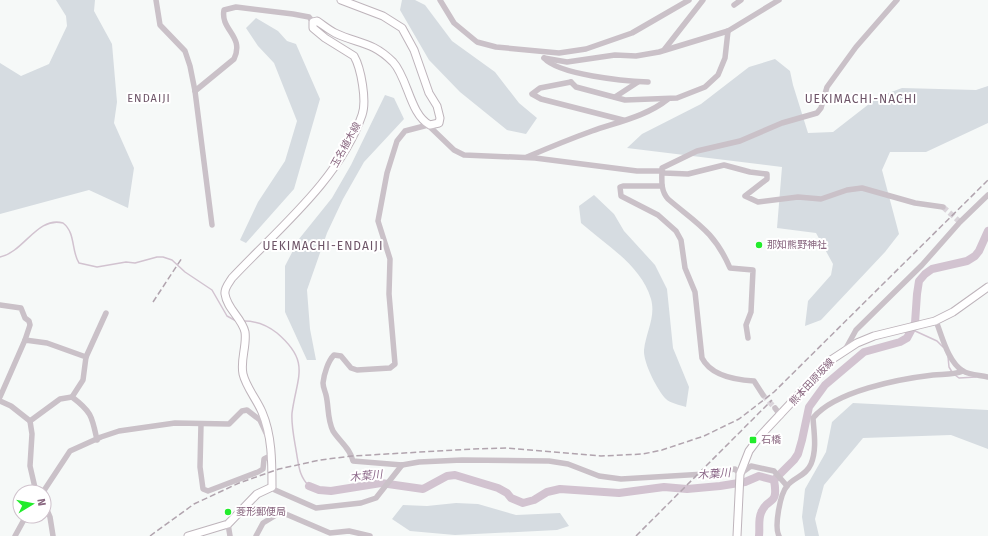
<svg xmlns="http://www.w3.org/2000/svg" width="988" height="536" font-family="'Fira Sans','Noto Sans JP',sans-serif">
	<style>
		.green { fill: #d6dce1 }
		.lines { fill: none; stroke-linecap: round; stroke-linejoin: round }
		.stream { stroke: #d2c3d0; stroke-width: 1.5 }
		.river { stroke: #d2c3d0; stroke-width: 8 }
		.minor-tunnel { stroke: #dad4da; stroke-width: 5.5; stroke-dasharray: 5.5 3; stroke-linecap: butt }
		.major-casing { stroke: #beb4bb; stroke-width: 9 }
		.minor { stroke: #cac1c8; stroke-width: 5.5 }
		.major { stroke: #fff; stroke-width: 7 }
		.rail { stroke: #b1a4ae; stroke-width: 1.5; stroke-dasharray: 6 3; stroke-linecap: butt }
		.poi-dot { fill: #22ec2c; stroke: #fff; stroke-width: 1.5 }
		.labels { text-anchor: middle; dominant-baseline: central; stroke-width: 4; stroke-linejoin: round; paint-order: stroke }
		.street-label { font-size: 10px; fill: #88667f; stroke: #fff }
		.poi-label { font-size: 10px; fill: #88667f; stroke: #fff; text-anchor: start }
		.neighbourhood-label { font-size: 11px; letter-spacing: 1px; fill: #6d5467; stroke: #fff }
		.water-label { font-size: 11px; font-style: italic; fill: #8b6788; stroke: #fff }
		.quarter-label { font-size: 12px; letter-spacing: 1px; fill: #6d5467; stroke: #fff }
	</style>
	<rect width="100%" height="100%" fill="#f6f9f8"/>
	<!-- green -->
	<g class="green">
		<path d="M56,0H95L94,11L112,44L117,102L114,123L134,168L128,208L89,190L0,214V63L21,76L49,64L67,26L66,16Z"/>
		<path d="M402,0H415L425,5L452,41L495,72L519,103L537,118L526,134L507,130L460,92L429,60L400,10Z"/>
		<path d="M256,18L278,31L287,41L296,44L320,99L294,189L246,243L240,240L258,202L285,161L297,121L274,63L258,46L246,28Z"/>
		<path d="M775,59L790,71L793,85L808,133L833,132L878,97L902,88L976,90L988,86V123L926,152H890L882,170L899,234L885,252L821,320L805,326L808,301L831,275L833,264L816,233L777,228L782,167L627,148L642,134L701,104L749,67Z"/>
		<path d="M385,95L394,98L404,119L364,162L343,199L327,233L307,290L310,329L316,360H307L285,312V266L299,239L332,198L351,165Z"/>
		<path d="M594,195L614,214L624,231L655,265L667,289L673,348L689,387L686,407C680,405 670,403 666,399C657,390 643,362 644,350C646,332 656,317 651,299C641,265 606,245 581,223L579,206Z"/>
		<path d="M853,403L988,410V449L951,435L863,438L824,485L815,519L819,536H805L802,517L805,489L826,452L832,422Z"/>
		<path d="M456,503L478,504L516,515L560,513L569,526L557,530L455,535L410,531L392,519L403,505L427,506Z"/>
	</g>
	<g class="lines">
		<!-- stream -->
		<g class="stream">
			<path d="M0,257C24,252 37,216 63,223C76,233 71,251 79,263L97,267L126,262L135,263L157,257H163L172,260L185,272L212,290L227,316L238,322"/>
			<path d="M244,321C257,321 267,325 277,333C311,362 297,376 292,413C291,427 295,442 297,456C299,468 300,477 309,486"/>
			<path d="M913,330L937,341L943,347"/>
			<path d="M948,357L949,367L952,372"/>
			<path d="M955,375L959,378L976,377"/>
		</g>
		<!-- river -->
		<g class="river">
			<path d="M309,486L319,490L331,491L381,483L423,489L447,476L455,475L498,488L507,493L511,498L523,503L534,500L547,492L560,489L619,493L664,487L687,489L720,486L745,482L759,476L774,480L794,460L798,454L802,440L809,407L825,385L864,352L900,342L907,338L915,323L917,294L919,281L925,274L932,269L967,261L975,256L979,251L988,231"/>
			<path d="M759,536C760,529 758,520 761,513C767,496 779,508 774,480"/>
		</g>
		<!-- minor-tunnel -->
		<g class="minor-tunnel">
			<path d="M943,207L960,222"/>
			<path d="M763,395L775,408"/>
		</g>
		<defs>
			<g id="major">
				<path d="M188,536L228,524L257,494L272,487C272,462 272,435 262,412C257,400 246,387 243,374C240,360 247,346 245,332C242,318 227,309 225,294C224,288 229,283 232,278C277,230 340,179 362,115C367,101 361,68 354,56L325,38L313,28V22L317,21C323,25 329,30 335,33C358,44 372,41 393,62C408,78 410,115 430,125L439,123L440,118L437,106L429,93L414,50L402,28L383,16L341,0"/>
				<path d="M737,536L740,474L749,451L761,435L831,360L857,343L874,336L935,321L953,312L988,287"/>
			</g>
		</defs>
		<!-- major casing -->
		<use href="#major" class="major-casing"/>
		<!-- minor -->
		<g class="minor">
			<path d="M156,0L160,25L185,51L190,66L195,91L212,225"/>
			<path d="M440,0L454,23L477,42L496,47L559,53L586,49L632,33L689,0"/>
			<path d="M734,5L741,0"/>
			<path d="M664,50L703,0"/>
			<path d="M544,58L567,62L615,55L636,56L659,52L728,31L779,0"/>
			<path d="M544,58C559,75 624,81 648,82"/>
			<path d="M571,82L576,87L625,100L677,98L705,87L718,75L725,58L728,31"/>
			<path d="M571,82L540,88L532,94L541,99L623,120"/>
			<path d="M195,91L234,59C245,36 220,30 224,10L236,7L293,14L309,17L313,22"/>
			<path d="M615,97L638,82"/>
			<path d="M527,157C548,148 570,139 592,131C618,122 647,116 668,99"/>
			<path d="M662,186H623L620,187L621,196L658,215L676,231L681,240L685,268L695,292L702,358C711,376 736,380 754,381L763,395"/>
			<path d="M0,305L21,308L25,318L29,321L30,325L25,340"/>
			<path d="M936,321C942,336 948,362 963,371C970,375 980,375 988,377"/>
			<path d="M748,338L746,325L751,312L753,270L730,268C714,231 696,223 668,199C660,190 662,179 662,168L697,151L740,141L782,123L817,113L821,108L827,87L856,47L897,0"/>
			<path d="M845,350L856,330L922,265L960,222L988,195"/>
			<path d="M86,357L106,313"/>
			<path d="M0,397L25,340L47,343L86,357L83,380L72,397"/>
			<path d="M0,401L11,406L30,421L32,434L30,466L36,492"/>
			<path d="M775,408L781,416"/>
			<path d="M30,421L60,399L72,397C92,412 92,417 97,440"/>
			<path d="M201,424L200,467L203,489L208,491L258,472L263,469L264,459L270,456"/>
			<path d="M787,486L774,471L751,466L740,474L735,469L705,474L621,479L599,476L568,464L549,461L462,460L419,462L402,465L353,461C350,448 340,442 333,431C327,419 329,407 326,395C325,391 323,387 323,383C324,374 328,361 334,355L341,356L351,368L357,370L390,368L395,364L389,294L390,259L378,221L387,173L397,141L405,131L428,125L454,150L464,155L535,158L637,171H662L664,173L688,174L724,165L750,172L767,174V179L745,196L758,202L798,197L821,199L847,190L862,188L915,203L943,207"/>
			<path d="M272,487L275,490L316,508L361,503L376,498L402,465"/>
			<path d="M43,492L70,451L101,437L119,431L175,423L229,424L242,411L247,410L260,420L267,435"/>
			<path d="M44,503L50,517L53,536"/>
			<path d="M228,524L230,536"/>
			<path d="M15,536L26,516"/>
			<path d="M256,536L263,523L281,512L330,533L349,531L370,536"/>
			<path d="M779,536C774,527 780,494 787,486C794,477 806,476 811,464C817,449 814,433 813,418C835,391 899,379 933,375C944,374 953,375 963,371"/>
		</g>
		<!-- major -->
		<use href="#major" class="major"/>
		<!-- rail -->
		<g class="rail">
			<path d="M153,302L182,258"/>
			<path d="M150,536L194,504L239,483L279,469L320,460L352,456L473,449L507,448L601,456L643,454L662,450L704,436L739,419L774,392L988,180"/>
			<path d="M636,536L772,400"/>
		</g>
	</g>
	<!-- markers -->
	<g class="poi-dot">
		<circle cx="759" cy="245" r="4"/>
		<rect x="749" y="436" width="8" height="8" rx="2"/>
		<circle cx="228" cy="512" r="4"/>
	</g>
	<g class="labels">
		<!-- street labels -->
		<g class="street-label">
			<text transform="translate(346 145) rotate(-61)">玉名植木線</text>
			<text transform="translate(812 382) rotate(-47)">熊本田原坂線</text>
		</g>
		<!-- poi labels -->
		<g class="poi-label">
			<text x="767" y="245">那知熊野神社</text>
			<text x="761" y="440">石橋</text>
			<text x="236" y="512">菱形郵便局</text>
		</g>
		<!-- neighbourhood labels -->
		<g class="neighbourhood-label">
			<text x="149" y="98">ENDAIJI</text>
		</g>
		<!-- water labels -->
		<g class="water-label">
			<text transform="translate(714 474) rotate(-4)">木葉川</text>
			<text transform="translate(366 476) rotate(-6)">木葉川</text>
		</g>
		<!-- quarter labels -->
		<g class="quarter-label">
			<text x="861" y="99">UEKIMACHI-NACHI</text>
			<text x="323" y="246">UEKIMACHI-ENDAIJI</text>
		</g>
	</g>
	<!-- north arrow -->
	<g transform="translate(32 504) rotate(80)"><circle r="19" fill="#ffffff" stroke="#cfc2cc"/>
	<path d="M0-3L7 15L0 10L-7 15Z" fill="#22ec2c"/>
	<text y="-6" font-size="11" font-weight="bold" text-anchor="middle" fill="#88667f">N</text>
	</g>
</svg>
